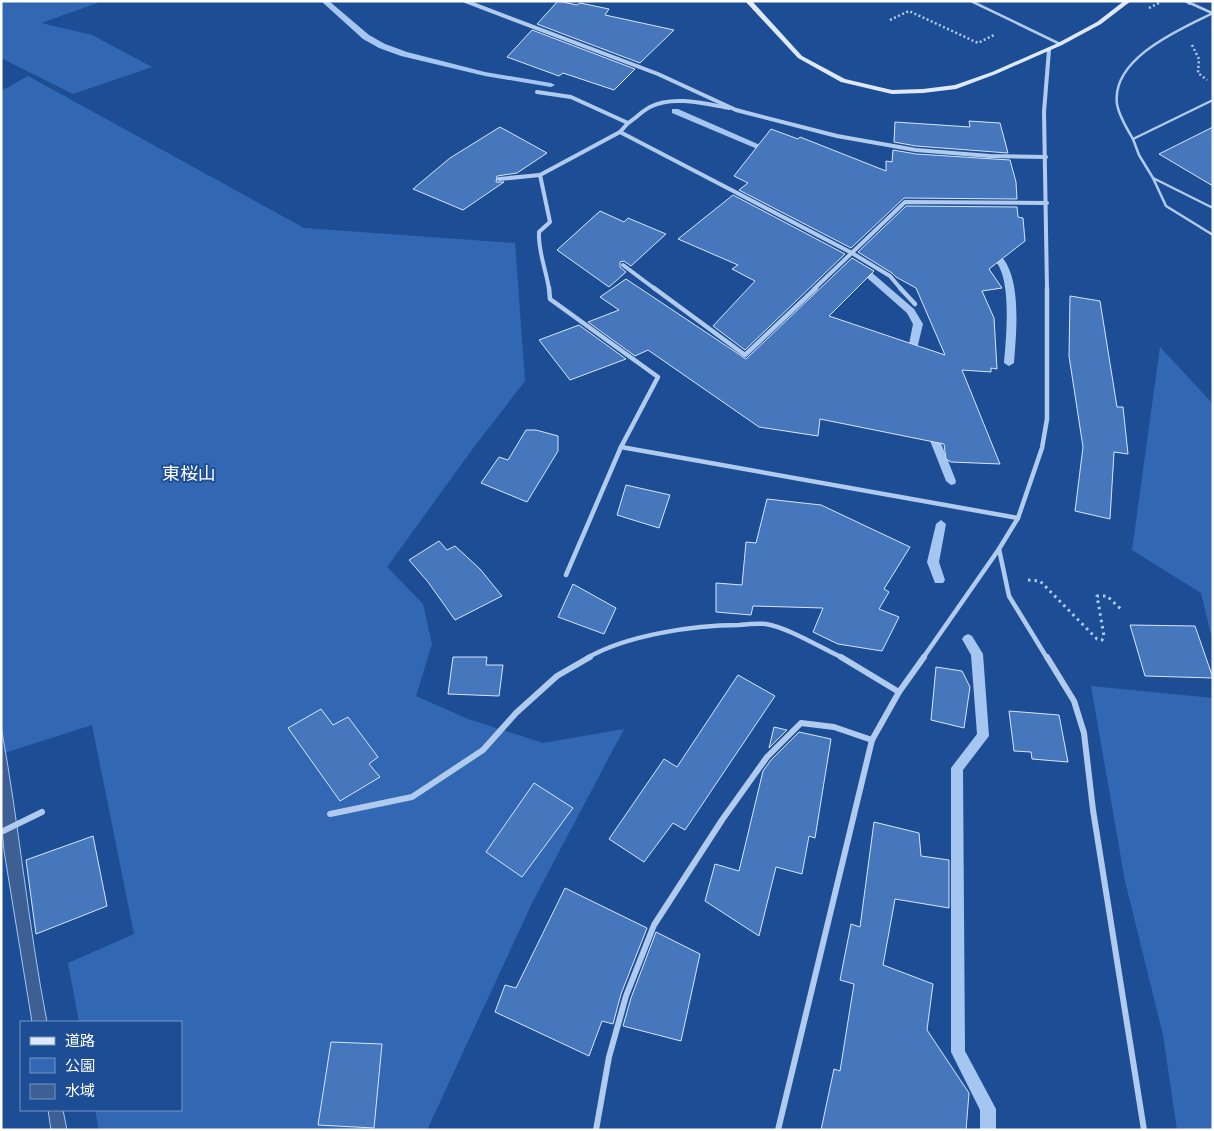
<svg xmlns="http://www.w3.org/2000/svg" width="1214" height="1131" font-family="Overpass,'Noto Sans JP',sans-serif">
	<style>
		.green { fill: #3268b3 }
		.water { fill: #3d5f93; stroke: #a4c6f1 }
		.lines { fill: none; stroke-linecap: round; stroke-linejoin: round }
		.stream { fill: #a4c6f1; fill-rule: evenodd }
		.building { fill: #4677bc; stroke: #d7e6fb }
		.path-far1 { stroke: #b1cbef; stroke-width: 2.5; stroke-dasharray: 2 2.5; stroke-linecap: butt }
		.path { stroke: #b1cbef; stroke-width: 3; stroke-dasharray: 2.5 4; stroke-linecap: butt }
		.lane { stroke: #b1cbef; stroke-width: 2.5 }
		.street-far2 { stroke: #b1cbef; stroke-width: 4 }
		.street-far1 { stroke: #b1cbef; stroke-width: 4.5 }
		.street { stroke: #b1cbef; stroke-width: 6 }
		.secondary { fill: #deeafb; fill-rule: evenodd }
		.labels { text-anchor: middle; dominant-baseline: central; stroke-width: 4; stroke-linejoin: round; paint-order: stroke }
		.neighbourhood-label { font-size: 18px; fill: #fff; stroke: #1d4e95 }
	</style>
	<rect width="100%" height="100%" fill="#1d4e95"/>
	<!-- green -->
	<g class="green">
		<path d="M1,1H103L41,23L92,35L152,67L73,94L1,58Z"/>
		<path d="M28,76L304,228L515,243L525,381L474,447L387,567L423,604L432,644L416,696L468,719L543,743L624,729L533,901L427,1130H99L95,1110H181V1022H79L68,963L134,934L92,725L1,754V91Z"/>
		<path d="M1160,347L1213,404V643L1201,593L1132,550Z"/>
		<path d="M1091,686L1213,698V1130H1177L1163,1035L1125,881Z"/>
	</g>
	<!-- water -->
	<g class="water">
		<path d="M1,726C19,824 28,924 47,1022H32L4,851L1,818Z"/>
		<path d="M48,1110H63L67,1130H51Z"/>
	</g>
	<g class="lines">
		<!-- stream -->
		<g class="stream">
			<path d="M321,1H329L369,35L385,44L407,52L485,72L551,83L555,85L551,87L485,76L401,56L379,48L363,39Z"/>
			<path d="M672,109H678L774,151L770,153H767L672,113Z"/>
			<path d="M989,249C1025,260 1016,334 1014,363L1009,366L1004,363C1006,339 1012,281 996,262C993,258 988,256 984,252Z"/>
			<path d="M860,264L863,265L914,309L923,324L914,361H908L906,359L913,324L907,313L857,269V265Z"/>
			<path d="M930,424L935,428L956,481L955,484L951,485L946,481L925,428Z"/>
			<path d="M941,520L946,524L939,562L945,580L943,583H935L927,562L936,524Z"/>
			<path d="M968,634L972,636L983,654L989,736L963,770L965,1051L996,1109V1130H980V1110L951,1052V768L977,734L971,655L962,639L964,636Z"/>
		</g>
	</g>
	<!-- building -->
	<g class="building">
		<path d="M558,1L577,5L580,3L609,9L605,15L674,30L640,63L537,24Z"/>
		<path d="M532,30L635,69L614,90L563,73L559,76L507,57Z"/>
		<path d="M969,121L1000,123L1008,153L916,146L894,142L895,122L970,127Z"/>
		<path d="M500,127L547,153L517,173L497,176L496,182H504L463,210L413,189L450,158Z"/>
		<path d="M1213,127V186L1159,154Z"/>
		<path d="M771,129L798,139L800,137L886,171V161L892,162L893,150L916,154L1010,160L1016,182L1017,199L904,198L851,248L739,190L748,183L734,176Z"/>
		<path d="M733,195L845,254L745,350L713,326L755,281L732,269L738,265L678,239Z"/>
		<path d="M906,206L1017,207L1018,217L1023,218L1025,241L989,269L1002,288L982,291L994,318L997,369L991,368V372L962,370L1000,464L951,462L946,459L944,444L820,419L818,436L759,427L648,350L635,356L588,322L619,310L600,297L626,279L746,359L852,258L874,271L829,316L945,355L916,288L896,277L892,273L858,252Z"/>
		<path d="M600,211L624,222L628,218L666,234L631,266L624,261L620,262V267L626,272L609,287L557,250Z"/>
		<path d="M1070,296L1100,301L1117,407H1123L1128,454L1114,452L1110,519L1075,511L1083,447L1069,356Z"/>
		<path d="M579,325L626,359L570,380L539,340Z"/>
		<path d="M526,430H536L558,436V451L527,502L481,483L499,457L508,460Z"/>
		<path d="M626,485L670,495L659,528L617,515Z"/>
		<path d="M767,499L821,505L910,547L884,589L889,592L879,609L899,617L882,651L838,644L813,632L823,608L753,606L751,615L716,612V583L742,585L746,542L756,543Z"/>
		<path d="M439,541L447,550L455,546L480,569L502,596L455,620L428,582L409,560Z"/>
		<path d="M573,584L616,608L604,634L558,617Z"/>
		<path d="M1130,625L1195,626L1213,678L1145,676Z"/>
		<path d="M453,657H487L486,665H503L499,696L448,694Z"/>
		<path d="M936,667L962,671L970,687L964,728L931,720Z"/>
		<path d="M738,675L775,696L685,830L673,823L644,862L609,839L664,759L677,767Z"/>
		<path d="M321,709L333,725L348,717L378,757L369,764L380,777L340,801L288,728Z"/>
		<path d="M1009,711L1059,715L1068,762L1032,759L1031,752L1014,751Z"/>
		<path d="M774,727L787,730L769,748Z"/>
		<path d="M799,732L831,739L815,838L809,836L802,874L776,867L759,936L705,901L715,864L739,871L763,771L771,760Z"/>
		<path d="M534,783L573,808L522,877L486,852Z"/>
		<path d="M874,822L919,833L921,856L949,860V908L895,899L883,965L933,984L927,1030L969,1093L966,1130H821L834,1069L840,1071L854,984L840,980L851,924L860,927Z"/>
		<path d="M93,836L107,906L36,934L26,860Z"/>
		<path d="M565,888L647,928L621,994L613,1024L602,1021L589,1056L495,1012L505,985L516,988Z"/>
		<path d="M656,932L700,954L681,1041L623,1026L631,998Z"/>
		<path d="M331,1042L382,1044L374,1128L318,1125Z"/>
	</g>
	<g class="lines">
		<!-- path-far1 -->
		<g class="path-far1">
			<path d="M1149,8L1161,2"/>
			<path d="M890,20L909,11L978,43L994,35"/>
			<path d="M1192,45L1199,59L1198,73L1207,80"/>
		</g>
		<!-- path -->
		<path class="path" d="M1028,580L1040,581L1097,639L1102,640L1104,636L1097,596H1107L1123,611"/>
		<!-- lane -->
		<g class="lane">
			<path d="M971,1L1060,44"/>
			<path d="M1190,3L1212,13"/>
			<path d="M1211,14C1178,30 1111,59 1117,104C1119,116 1127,129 1133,139L1213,100"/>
			<path d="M1133,139L1139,155L1153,178"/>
			<path d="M1213,208L1153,178L1166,206L1213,235"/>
		</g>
		<!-- street-far2 -->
		<g class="street-far2">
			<path d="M465,1L658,74L736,110L837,136L916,150L990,156L1046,157"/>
			<path d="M1187,1L1190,3"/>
			<path d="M537,92L571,97L628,123L620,132L540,175"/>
			<path d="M628,123C636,118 642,111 650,107C673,95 706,104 729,108"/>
			<path d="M620,132L852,253L890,276L901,289"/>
			<path d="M499,179L540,175L550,222L539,232C538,252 546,269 549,289"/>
			<path d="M623,265L655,289"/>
			<path d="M814,289L905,202L1047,203"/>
			<path d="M1047,289L1044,112L1049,50"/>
		</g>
		<!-- street-far1 -->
		<g class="street-far1">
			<path d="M549,288L550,299L658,377L621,447L566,575"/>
			<path d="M654,288L745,355L816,288"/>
			<path d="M900,288L915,304"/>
			<path d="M621,447L1018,518"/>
			<path d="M999,549L1009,596L1047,658"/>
			<path d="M587,658C627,635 694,625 739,625C748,624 758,623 766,624C789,628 821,648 843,658"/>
			<path d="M923,658L999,549L1018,518L1042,448L1047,419V288"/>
		</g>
		<!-- street -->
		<g class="street">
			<path d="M841,657L899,692"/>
			<path d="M1047,657L1074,701L1084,733L1093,810L1144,1130"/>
			<path d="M330,814L412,797L483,750L516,713L557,676L590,657"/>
			<path d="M1,832L42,812"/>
			<path d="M596,1130L609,1057L626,996L654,925L722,820L767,757L801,723L834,727L872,740"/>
			<path d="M778,1130L872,740L899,692L924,657"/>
		</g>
		<!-- secondary -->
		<path class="secondary" d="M745,1H752L802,56L845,79L892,90L923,89L955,85L992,72L1058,43L1097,22L1124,1H1131L1101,24L1062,45L996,74L956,89L923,93L892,94L841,82L798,58Z"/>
	</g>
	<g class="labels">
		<!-- neighbourhood labels -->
		<g class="neighbourhood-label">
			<text x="189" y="475">東桜山</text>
		</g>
	</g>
	<!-- border -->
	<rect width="1214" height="1131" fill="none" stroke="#ffffff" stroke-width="5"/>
	<!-- legend -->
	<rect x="20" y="1021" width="162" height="90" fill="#1d4e95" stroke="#7795bf"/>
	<rect x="30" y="1037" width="25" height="8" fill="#deeafb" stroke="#7795bf"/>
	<text x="65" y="1046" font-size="15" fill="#ffffff">道路</text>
	<rect x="30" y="1058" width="25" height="15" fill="#3268b3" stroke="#7795bf"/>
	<text x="65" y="1071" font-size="15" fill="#ffffff">公園</text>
	<rect x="30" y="1084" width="25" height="15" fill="#3d5f93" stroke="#7795bf"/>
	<text x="65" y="1096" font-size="15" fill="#ffffff">水域</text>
</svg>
